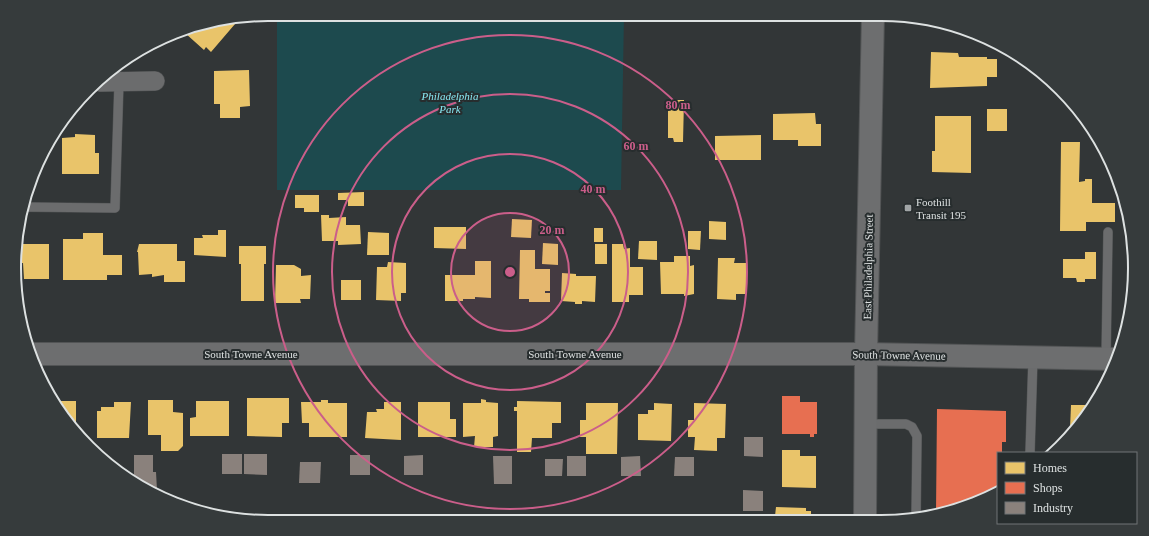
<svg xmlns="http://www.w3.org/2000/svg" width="1149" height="536" font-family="'Times New Roman',serif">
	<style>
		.green { fill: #1d4a4e }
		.homes { fill: #e9c46a }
		.shops { fill: #e76f51 }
		.industry { fill: #8a817c }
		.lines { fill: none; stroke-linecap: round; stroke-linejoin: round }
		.lane-casing { stroke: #525455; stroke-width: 10 }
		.street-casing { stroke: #525455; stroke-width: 20 }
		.secondary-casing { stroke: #525455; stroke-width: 24 }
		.lane { stroke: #6b6c6d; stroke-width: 9 }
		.street { stroke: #6b6c6d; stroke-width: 19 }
		.secondary { stroke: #6d6e6f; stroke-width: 22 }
		.ring { fill: none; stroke: #cb5e8a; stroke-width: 2 }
		.poi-dot { fill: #a1a5a6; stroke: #272d2e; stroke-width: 1.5 }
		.labels { text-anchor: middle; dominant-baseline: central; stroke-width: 4; stroke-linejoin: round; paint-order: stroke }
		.park-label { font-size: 11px; font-style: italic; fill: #88e8f2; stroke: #272d2e }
		.poi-label { font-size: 11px; fill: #dde1e1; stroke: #272d2e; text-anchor: start }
		.street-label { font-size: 11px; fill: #dde1e1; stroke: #272d2e }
		.rim { fill: none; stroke: #dde1e1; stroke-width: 2 }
		.centre { fill: #cb5e8a; stroke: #272d2e; stroke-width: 2 }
		.ring-label { font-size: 12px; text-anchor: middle; font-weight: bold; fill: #cb5e8a; stroke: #272d2e; stroke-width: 4; stroke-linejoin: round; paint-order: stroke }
	</style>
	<rect width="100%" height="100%" fill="#323637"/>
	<!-- green -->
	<path class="green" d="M277,14H624L621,190H277Z"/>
	<!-- homes -->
	<g class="homes">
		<rect x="737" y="14" width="20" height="3"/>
		<path d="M231,20L235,24L211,52L206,47L204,50L185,33L190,27Z"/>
		<path d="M931,52L958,53L959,57H987V59H997V77H987V86L930,88Z"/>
		<path d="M249,70L250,106L240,107V118H220V104H214V71Z"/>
		<path d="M668,100H684L683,142H674L673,138H668Z"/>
		<rect x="987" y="109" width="20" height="22"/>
		<path d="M815,113L816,124H821V146H798V140H773V114Z"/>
		<path d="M935,116H971V173L932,172V151H935Z"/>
		<path d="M75,134L95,135V153H99V174H62V138L75,137Z"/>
		<path d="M761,135V160H715V136Z"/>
		<path d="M1061,142H1080L1079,182L1085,181V179H1092V203H1115V222H1086V231H1060Z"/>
		<path d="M364,192V206H348V200H338V193Z"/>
		<path d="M295,195H319V212H304V208H295Z"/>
		<path d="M321,215H329V218L346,217V225H360L361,244L338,245V241H322Z"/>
		<path d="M512,219L532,220L531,238L511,237Z"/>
		<path d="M709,221L726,222V240L709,239Z"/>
		<path d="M434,227H466V249L434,248Z"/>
		<rect x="594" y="228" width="9" height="14"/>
		<path d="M218,230H226V257L194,255V238H203L202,235H218Z"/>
		<path d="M688,231H701L700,250L688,249Z"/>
		<path d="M368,232L389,233V255H367Z"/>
		<path d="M83,233H103V255H122V275H107V280H63V239H83Z"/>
		<path d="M639,241H657V260L638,259Z"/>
		<path d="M543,243L558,244V265L542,264Z"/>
		<path d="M18,244H49V279H24L23,263H17Z"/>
		<path d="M139,244H177V261H185V282H164V275L152,277V274L139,275L138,252H137Z"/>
		<rect x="595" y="244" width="12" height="20"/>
		<path d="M612,244H623L624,249L630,248V267H643V295H629V302H612Z"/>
		<path d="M239,246H266V264H264V301H241V264H239Z"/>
		<path d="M520,250H535V269H550V291H545V293H550V302H529V299H519Z"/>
		<path d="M1085,252H1096V279H1085V282H1077L1076,278H1063V259H1085Z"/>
		<path d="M674,256H690V266L694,265V294L684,296V294H661L660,262H674Z"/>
		<path d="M718,258H735L734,263H747V294H736V300L717,299Z"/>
		<path d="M475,261H491V298L475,297V299H463V301H445V275H475Z"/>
		<path d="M388,262L406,263V293H401V301L376,300L377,267H387Z"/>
		<path d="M276,265H294L301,269V276L311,275L310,299H300L301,303H275Z"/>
		<path d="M562,273L576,274V276H596L595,302L582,301V304H575V302L561,301Z"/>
		<rect x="341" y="280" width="20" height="20"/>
		<path d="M247,398H289V423H282V437L247,436Z"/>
		<path d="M481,399L486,400V402L498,403V436L493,437V447H474L475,436L463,437V403H481Z"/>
		<path d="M148,400H173V412L183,413V446L178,451H161V435H148Z"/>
		<path d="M321,400H328V403H347V437H309V423H302L301,402H321Z"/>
		<path d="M59,401H76V430L59,407Z"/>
		<path d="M196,401H229V436H190V418L196,417Z"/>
		<path d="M517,401L561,402V423H552V438H532L531,452H517V411H514V407H517Z"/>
		<path d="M114,402H131L129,438H97V411H101V407H114Z"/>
		<path d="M384,402H401V440L365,438L367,412H377L376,409H384Z"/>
		<path d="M418,402H450V419H456V437H418Z"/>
		<path d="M586,403H618L617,454H586V437H580V420H586Z"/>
		<path d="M654,403L672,404L671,441L638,440V414H648V410H654Z"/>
		<path d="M694,403L726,404L725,438H717V451L694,450L695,437H688V420H694Z"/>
		<path d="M1071,405H1093L1083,422L1076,429H1070Z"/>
		<path d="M782,450H800V456H816V488L782,487Z"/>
		<path d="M776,507L806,508V511H811V520H779V516H775Z"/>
	</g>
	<!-- shops -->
	<g class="shops">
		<path d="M782,396H800V402H817V434H814V437H810V434H782Z"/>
		<path d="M937,409L1006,411V442H1002V453H998V491L978,503L939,513H936Z"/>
	</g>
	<!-- industry -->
	<g class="industry">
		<path d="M744,437H763V457L744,456Z"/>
		<rect x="222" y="454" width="20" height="20"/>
		<path d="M244,454H267V475L244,474Z"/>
		<path d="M134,455H153V472H156L157,490H152L134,478Z"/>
		<rect x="350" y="455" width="20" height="20"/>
		<path d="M423,455V475H404V456Z"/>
		<path d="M493,456H512V484H494Z"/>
		<rect x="567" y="456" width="19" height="20"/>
		<path d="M640,456L641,476H621V457Z"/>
		<path d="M675,457H694V476H674Z"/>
		<path d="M545,459H563L562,476H545Z"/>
		<path d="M300,462H321L320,483H299Z"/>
		<path d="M743,490L763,491V511H743Z"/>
	</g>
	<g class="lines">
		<defs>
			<g id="lane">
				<path d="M23,207L115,208L119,82"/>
				<path d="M1106,359L1108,232"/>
				<path d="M866,424H906L912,427L917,436L916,519"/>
				<path d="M1030,453L1033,357"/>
			</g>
			<path id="street" d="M100,82L155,81"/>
			<g id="secondary">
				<path d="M32,354H866L1117,359"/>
				<path d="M865,520L866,354L873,14"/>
			</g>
		</defs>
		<!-- lane casing -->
		<use href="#lane" class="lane-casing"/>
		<!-- street casing -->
		<use href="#street" class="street-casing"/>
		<!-- secondary casing -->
		<use href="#secondary" class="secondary-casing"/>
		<!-- lane -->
		<use href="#lane" class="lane"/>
		<!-- street -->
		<use href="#street" class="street"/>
		<!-- secondary -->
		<use href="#secondary" class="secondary"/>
	</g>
	<!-- distance rings -->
	<circle cx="510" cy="272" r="59" fill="#cb5e8a" fill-opacity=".12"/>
	<g class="ring">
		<circle cx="510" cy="272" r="59"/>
		<circle cx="510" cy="272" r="118"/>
		<circle cx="510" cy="272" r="178"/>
		<circle cx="510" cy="272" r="237"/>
	</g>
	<!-- markers -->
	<rect class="poi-dot" x="904" y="204" width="8" height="8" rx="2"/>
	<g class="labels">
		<!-- park labels -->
		<g class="park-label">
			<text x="450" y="96">Philadelphia<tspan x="450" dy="13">Park</tspan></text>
		</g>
		<!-- poi labels -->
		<g class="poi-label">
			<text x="916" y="202">Foothill<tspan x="916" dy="13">Transit 195</tspan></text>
		</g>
		<!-- street labels -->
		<g class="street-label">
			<text transform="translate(868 267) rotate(-89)">East Philadelphia Street</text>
			<text x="251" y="354">South Towne Avenue</text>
			<text x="575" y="354">South Towne Avenue</text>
			<text transform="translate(899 355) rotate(1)">South Towne Avenue</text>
		</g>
	</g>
	<!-- crop -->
	<path d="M0 0H1149V536H0ZM268 21H881A247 247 0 0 1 1128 268V268A247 247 0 0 1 881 515H268A247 247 0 0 1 21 268V268A247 247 0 0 1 268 21Z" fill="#363b3c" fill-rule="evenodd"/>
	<path class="rim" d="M268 21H881A247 247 0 0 1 1128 268V268A247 247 0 0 1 881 515H268A247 247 0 0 1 21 268V268A247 247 0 0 1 268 21Z"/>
	<circle cx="510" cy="272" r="6" class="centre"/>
	<g class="ring-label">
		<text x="678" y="109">80 m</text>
		<text x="636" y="150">60 m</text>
		<text x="593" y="193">40 m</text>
		<text x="552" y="234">20 m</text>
	</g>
	<!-- legend -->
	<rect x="997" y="452" width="140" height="72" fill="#272d2e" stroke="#707576"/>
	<rect x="1005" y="462" width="20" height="12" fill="#e9c46a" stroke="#707576"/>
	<text x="1033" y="472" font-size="12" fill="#dde1e1">Homes</text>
	<rect x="1005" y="482" width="20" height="12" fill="#e76f51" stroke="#707576"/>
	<text x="1033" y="492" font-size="12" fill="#dde1e1">Shops</text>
	<rect x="1005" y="502" width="20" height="12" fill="#8a817c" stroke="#707576"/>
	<text x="1033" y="512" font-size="12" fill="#dde1e1">Industry</text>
</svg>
